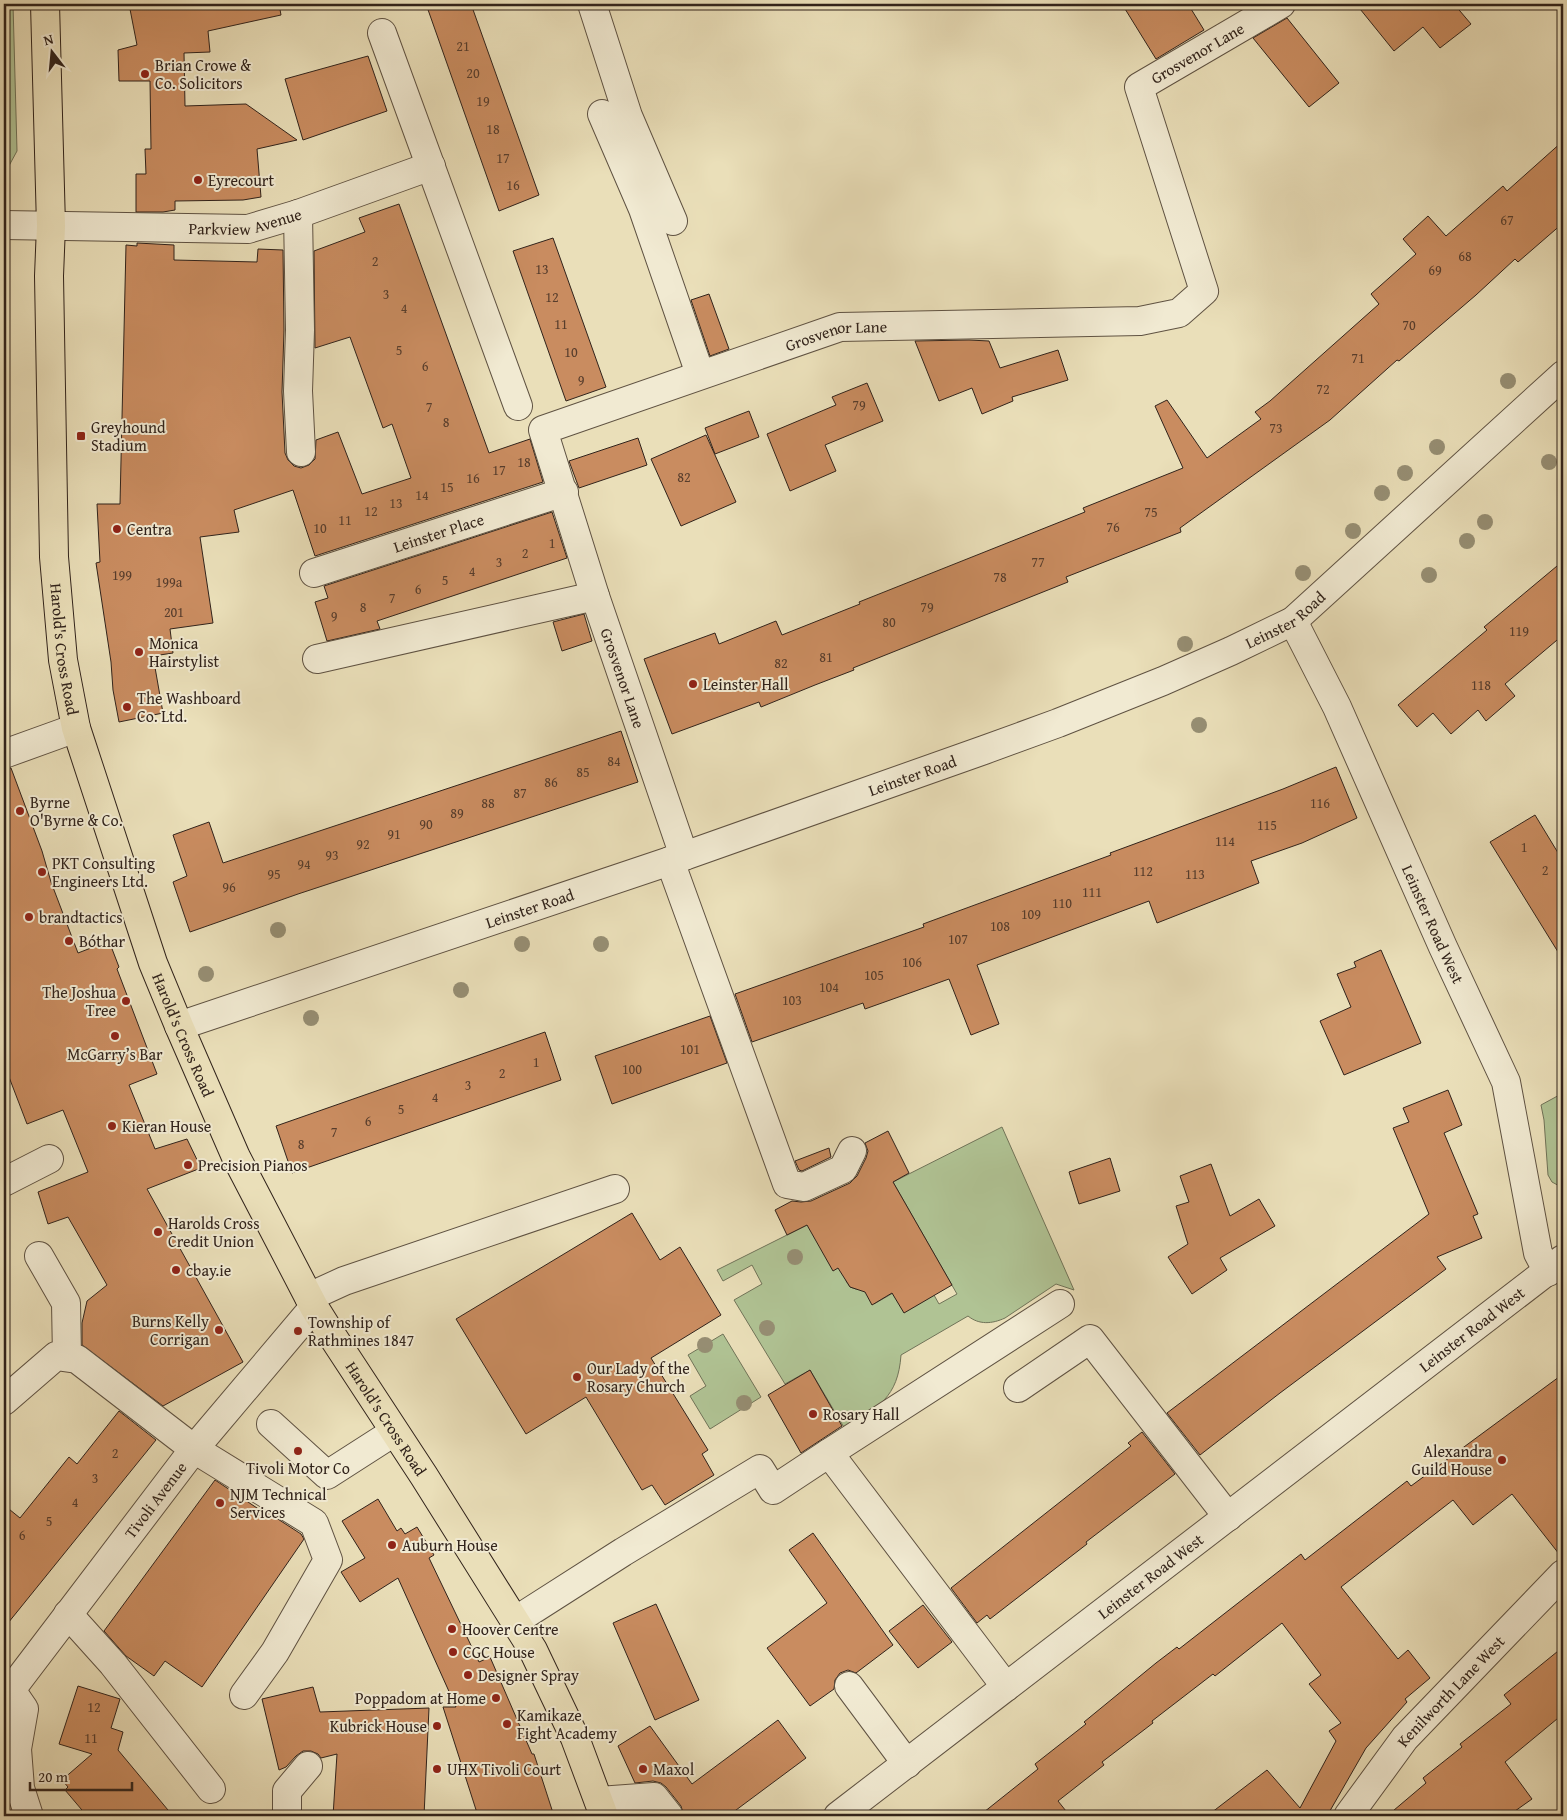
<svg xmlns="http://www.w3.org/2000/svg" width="1567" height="1820" font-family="'Gentium Book Plus',serif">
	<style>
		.green { fill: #b0c394; stroke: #707358 }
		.building { fill: #c98c60; stroke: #31231b }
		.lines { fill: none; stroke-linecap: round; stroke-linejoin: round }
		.minor-casing { stroke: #5f5242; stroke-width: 30 }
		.major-casing { stroke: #31231b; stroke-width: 30 }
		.minor { stroke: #f1ead2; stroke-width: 28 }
		.major { stroke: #eadfb9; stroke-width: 28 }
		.tree { fill: #968e73 }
		.poi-dot { fill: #8f2418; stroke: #f1ead2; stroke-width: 2 }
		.labels { text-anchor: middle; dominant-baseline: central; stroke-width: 4; stroke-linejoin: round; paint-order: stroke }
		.number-label { font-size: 14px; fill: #573d2c }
		.street-label { font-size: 16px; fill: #31231b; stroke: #f1ead2 }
		.poi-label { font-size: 16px; fill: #31231b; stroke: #f1ead2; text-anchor: start }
	</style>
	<rect width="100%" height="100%" fill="#eadfb9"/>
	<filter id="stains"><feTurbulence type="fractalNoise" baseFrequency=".004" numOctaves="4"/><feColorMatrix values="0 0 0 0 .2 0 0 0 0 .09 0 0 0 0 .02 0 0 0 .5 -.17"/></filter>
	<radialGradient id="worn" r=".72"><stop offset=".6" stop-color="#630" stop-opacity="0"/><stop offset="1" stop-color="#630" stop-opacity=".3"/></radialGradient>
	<!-- green -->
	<g class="green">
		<path d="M4,4H13L17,151L4,175Z"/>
		<path d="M1563,1093V1188L1552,1182L1548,1175L1544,1120L1541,1105Z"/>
		<path d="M1002,1127L1074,1290L1056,1284L1005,1318C992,1324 979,1325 968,1316L901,1355C898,1398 878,1407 845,1429L810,1370L785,1384L734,1300L762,1284L752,1265L723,1281L717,1270L823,1217L848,1262L846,1281L850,1287L856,1289L863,1288L874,1304L893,1293L904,1312L918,1304L930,1288L939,1304L957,1294L893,1182Z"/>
		<path d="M723,1334L761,1397L710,1429L690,1396L706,1386L688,1355Z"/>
	</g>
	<!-- building -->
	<g class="building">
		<path d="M129,4H279L281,15L208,31L210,52L184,53L185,106L246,104L297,140L257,149L261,197L243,200L175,201V210L163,212H136V174H146L145,149H151L150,81H119L118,50L137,45Z"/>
		<path d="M426,4H471L539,195L499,211Z"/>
		<path d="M1122,4H1188L1204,30L1156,59Z"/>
		<path d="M1356,4H1454L1471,24L1440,48L1423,27L1394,51Z"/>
		<path d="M1287,18L1339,83L1309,107L1253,38Z"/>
		<path d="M368,56L387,111L303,140L285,79Z"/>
		<path d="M1563,141V223L1518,262L1515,259L1476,295L1399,361L1397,360L1330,420L1180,528L1181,532L1066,577L1068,582L853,668L854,670L815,685L761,707L759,702L672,734L644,659L715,633L719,644L776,621L782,635L860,604L859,602L1085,512L1083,508L1183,468L1155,406L1167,400L1207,458L1261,419L1255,412L1270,401L1379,304L1371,294L1416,254L1403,239L1428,216L1446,236L1503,186L1507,191Z"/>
		<path d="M399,204L489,453L530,439L543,482L315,556L293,490L234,510L239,532L200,537L213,623L170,629L173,653L153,656L163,713L119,722L113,690L111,662L96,563L100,562L97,504H120L126,245L137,246V243L174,245V260L257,262L258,249L283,250L284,330L282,392L285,453L288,460L294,466L301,468L309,465L315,459L316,440L338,432L362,494L411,478L392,424L383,428L350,337L315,348L314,251L365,232L359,218Z"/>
		<path d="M553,238L606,387L566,401L513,251Z"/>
		<path d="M709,294L729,349L710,356L691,300Z"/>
		<path d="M969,340L989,341L1000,368L1058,350L1068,380L1012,397L1013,401L982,414L972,388L939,401L915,341Z"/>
		<path d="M867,383L883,421L825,445L836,471L790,491L767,434L836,405L832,397Z"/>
		<path d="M749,411L759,437L715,454L705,428Z"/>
		<path d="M706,435L736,502L681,526L651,459Z"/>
		<path d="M638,438L647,465L579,488L569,461Z"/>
		<path d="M552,512L567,558L377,621L380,629L327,641L315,602L328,598L324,586Z"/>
		<path d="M1563,561V635L1505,684L1515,696L1486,721L1478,710L1451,734L1433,713L1417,727L1398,705L1487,630L1484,627Z"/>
		<path d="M584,614L592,641L562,651L553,622Z"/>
		<path d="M621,731L638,782L298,894L190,932L173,882L187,876L173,835L209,822L223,863Z"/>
		<path d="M1336,767L1357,818L1302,843L1251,861L1259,883L1157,923L1149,901L977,965L999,1024L971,1035L949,979L865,1009L863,1003L752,1042L735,994L924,927L923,924L1111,855L1110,853L1283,789Z"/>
		<path d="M11,768L42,851L51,882L78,953L109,941L119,967L117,969L157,1074L129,1085L155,1149L187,1139L201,1168L147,1189L243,1362L163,1406L82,1345V1323L87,1301L107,1285L68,1217L48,1224L38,1192L88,1172L63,1110L27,1124L4,1064V769Z"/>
		<path d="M1535,815L1563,861V960L1490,842Z"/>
		<path d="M1381,950L1421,1043L1344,1075L1320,1021L1351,1007L1337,974L1356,967L1354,962Z"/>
		<path d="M710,1016L727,1063L612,1104L595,1056Z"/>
		<path d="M545,1032L561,1080L292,1173L276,1126Z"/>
		<path d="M1448,1090L1462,1125L1444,1133L1478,1214L1473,1216L1482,1238L1437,1257L1446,1269L1280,1393L1200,1455L1167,1413L1429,1214L1393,1128L1409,1122L1403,1108Z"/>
		<path d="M888,1131L909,1173L893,1182L952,1285L904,1313L892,1293L872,1305L865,1292L850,1287L838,1268L833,1271L807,1225L787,1235L775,1210L792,1201L801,1202L811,1201L850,1183L857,1176L866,1158L868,1151L865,1143Z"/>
		<path d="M829,1148L831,1157L802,1171L799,1170L795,1161Z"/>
		<path d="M1110,1158L1120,1191L1079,1204L1069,1172Z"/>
		<path d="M1211,1164L1230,1216L1259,1199L1275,1226L1220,1258L1227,1270L1192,1294L1168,1257L1188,1244L1176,1206L1189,1202L1180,1176Z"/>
		<path d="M632,1213L660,1260L680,1247L721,1315L651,1358L708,1450L702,1454L714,1475L665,1505L652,1485L642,1490L586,1397L526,1434L456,1319Z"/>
		<path d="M810,1370L842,1426L801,1453L768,1395Z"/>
		<path d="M1563,1374V1559L1512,1494L1473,1525L1453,1500L1341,1587L1398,1659L1408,1650L1430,1678L1405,1699L1407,1702L1366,1748L1327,1816H1207L1267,1770L1300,1808L1336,1741L1329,1731L1341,1723L1309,1684L1321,1675L1282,1623L1215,1676L1213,1674L1152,1721L1153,1723L1102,1762L1104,1765L1058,1801L1070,1816H979L1038,1769L1035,1764L1086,1724L1084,1722L1156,1663L1177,1647L1179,1649L1301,1554L1305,1560L1407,1481L1411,1486Z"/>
		<path d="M119,1411L156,1440L4,1628V1505L20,1518L69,1457L77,1464Z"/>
		<path d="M1142,1432L1175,1474L1086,1542L1087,1544L990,1619L987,1615L977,1623L951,1588L1131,1446L1128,1443Z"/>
		<path d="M215,1480L266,1514L267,1512L301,1534L304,1539L202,1687L165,1661L154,1676L126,1656L104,1631Z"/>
		<path d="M378,1499L397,1531L401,1528L405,1534L417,1527L434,1555L429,1558L479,1662L490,1657L532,1754H534L554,1816H478L443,1707H456L398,1578L360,1602L341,1572L365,1558L342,1521Z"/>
		<path d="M813,1533L893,1645L856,1673L848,1670L840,1673L835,1680L834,1689L810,1706L767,1648L827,1603L789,1550Z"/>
		<path d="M656,1604L699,1700L655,1720L613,1623Z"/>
		<path d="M923,1605L952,1642L918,1668L889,1631Z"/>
		<path d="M1563,1647V1714L1505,1762L1532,1799L1508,1816H1387L1426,1783L1423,1778L1462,1747L1460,1744L1511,1704L1504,1695Z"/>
		<path d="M78,1686L120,1699L111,1728L123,1732L118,1750L173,1816H87L65,1790L68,1787L62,1780L92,1754L59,1744Z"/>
		<path d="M313,1687L320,1712L429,1708L424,1816H333L337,1754L321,1758L318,1754L311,1751H303L296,1756L286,1767L279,1770L262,1699Z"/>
		<path d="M778,1720L806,1758L728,1816H684L681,1806L666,1787L661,1783L653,1781L635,1783L618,1746L650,1726L692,1784Z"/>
	</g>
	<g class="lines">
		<defs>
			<g id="minor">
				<path d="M592,4L628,116L673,221"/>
				<path d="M382,33L518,406"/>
				<path d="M602,114L643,209L700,374"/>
				<path d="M298,214L300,330L298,391L301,452"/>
				<path id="s1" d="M4,225L248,229L298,214L431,166"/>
				<path id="s2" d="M314,573L564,492"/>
				<path id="s3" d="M1293,621L1337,707L1443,947L1506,1082L1538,1253L1548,1272"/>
				<path d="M317,659L595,596"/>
				<path d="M4,754L76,728"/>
				<path id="s4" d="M684,856L595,596L543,430L840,327L1140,321L1179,313L1204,291L1139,87L1281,4"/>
				<path d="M670,861L787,1184L804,1187L843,1169L852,1151"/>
				<path id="s5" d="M179,1026L670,861L984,750L1058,723L1163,681L1231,651L1293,621L1563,375"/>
				<path d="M4,1182L49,1159"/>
				<path d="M39,1256L66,1303L67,1357"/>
				<path d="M309,1297L344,1281L615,1189"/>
				<path d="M1018,1388L1090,1339L1228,1517"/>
				<path d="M4,1401L56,1356L77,1359L194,1449L314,1523L328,1560L275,1652L244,1695"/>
				<path d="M271,1424L327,1475L394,1432"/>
				<path d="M829,1453L1060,1304"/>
				<path d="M68,1614L113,1664L211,1789"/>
				<path d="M515,1621L623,1552L760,1469L773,1490L829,1453L1006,1687"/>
				<path d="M849,1686L907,1764"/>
				<path d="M11,1690L24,1709L17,1749L20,1788L29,1816"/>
				<path id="s6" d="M4,1699L194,1449L314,1307"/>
				<path d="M599,1801L654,1797L669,1816"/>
				<path d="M287,1816V1791L308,1766"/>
				<path id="s7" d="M838,1816L1563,1259"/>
				<path id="s8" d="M1348,1816L1405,1738L1563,1574"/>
			</g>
			<g id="major">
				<path id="s9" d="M45,4L51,226L49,276L54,557L63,660L76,728L153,963L179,1026L236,1157L314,1307L329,1331L424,1476L533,1650L575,1738L604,1816"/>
			</g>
		</defs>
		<!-- minor casing -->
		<use href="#minor" class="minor-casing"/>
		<!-- major casing -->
		<use href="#major" class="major-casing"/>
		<!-- minor -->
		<use href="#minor" class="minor"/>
		<!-- major -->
		<use href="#major" class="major"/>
	</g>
	<!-- trees -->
	<g class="tree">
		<circle cx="1508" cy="381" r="8"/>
		<circle cx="1437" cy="447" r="8"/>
		<circle cx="1549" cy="462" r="8"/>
		<circle cx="1405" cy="473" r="8"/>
		<circle cx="1382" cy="493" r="8"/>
		<circle cx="1485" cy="522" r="8"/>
		<circle cx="1353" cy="531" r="8"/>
		<circle cx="1467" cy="541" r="8"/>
		<circle cx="1303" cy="573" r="8"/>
		<circle cx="1429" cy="575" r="8"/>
		<circle cx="1185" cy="644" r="8"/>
		<circle cx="1199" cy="725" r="8"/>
		<circle cx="278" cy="930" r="8"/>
		<circle cx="522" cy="944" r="8"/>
		<circle cx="601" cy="944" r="8"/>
		<circle cx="206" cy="974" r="8"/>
		<circle cx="461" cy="990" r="8"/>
		<circle cx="311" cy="1018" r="8"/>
		<circle cx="795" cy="1257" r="8"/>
		<circle cx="767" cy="1328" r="8"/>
		<circle cx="705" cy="1345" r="8"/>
		<circle cx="744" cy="1403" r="8"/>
	</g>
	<!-- markers -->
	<g class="poi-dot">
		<circle cx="145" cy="74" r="5"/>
		<circle cx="198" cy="180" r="5"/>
		<rect x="76" y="431" width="10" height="10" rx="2.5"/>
		<circle cx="117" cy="529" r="5"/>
		<circle cx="139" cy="652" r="5"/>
		<circle cx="693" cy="684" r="5"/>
		<circle cx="127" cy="707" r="5"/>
		<circle cx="20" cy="811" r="5"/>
		<circle cx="42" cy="872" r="5"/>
		<circle cx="29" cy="917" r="5"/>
		<circle cx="69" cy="941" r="5"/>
		<circle cx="126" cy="1001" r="5"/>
		<circle cx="115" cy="1036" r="5"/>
		<circle cx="112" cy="1126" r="5"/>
		<circle cx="188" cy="1165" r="5"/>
		<circle cx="158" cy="1232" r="5"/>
		<circle cx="176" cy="1270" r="5"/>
		<circle cx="219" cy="1330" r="5"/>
		<circle cx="298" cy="1331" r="5"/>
		<circle cx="577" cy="1377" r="5"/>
		<circle cx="813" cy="1414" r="5"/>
		<circle cx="298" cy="1451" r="5"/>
		<circle cx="1502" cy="1460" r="5"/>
		<circle cx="220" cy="1503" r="5"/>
		<circle cx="392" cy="1545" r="5"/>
		<circle cx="452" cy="1629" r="5"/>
		<circle cx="453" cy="1652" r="5"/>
		<circle cx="468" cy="1675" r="5"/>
		<circle cx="496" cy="1698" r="5"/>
		<circle cx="507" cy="1724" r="5"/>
		<circle cx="437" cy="1726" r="5"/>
		<circle cx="437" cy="1769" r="5"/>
		<circle cx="643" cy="1769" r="5"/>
	</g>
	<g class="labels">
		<!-- number labels -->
		<g class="number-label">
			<text x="463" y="46">21</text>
			<text x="473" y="73">20</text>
			<text x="483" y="101">19</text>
			<text x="493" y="129">18</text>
			<text x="503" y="158">17</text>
			<text x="513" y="185">16</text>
			<text x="1507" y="220">67</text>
			<text x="1465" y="256">68</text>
			<text x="375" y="261">2</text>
			<text x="542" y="269">13</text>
			<text x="1435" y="270">69</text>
			<text x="386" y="294">3</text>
			<text x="552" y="297">12</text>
			<text x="404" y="308">4</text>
			<text x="561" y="324">11</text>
			<text x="1409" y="325">70</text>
			<text x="399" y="350">5</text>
			<text x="571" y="352">10</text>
			<text x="1358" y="358">71</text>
			<text x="425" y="366">6</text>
			<text x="581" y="380">9</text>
			<text x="1323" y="389">72</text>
			<text x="859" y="405">79</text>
			<text x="429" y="407">7</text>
			<text x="446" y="422">8</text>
			<text x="1276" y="428">73</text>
			<text x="524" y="462">18</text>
			<text x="499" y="470">17</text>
			<text x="684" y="477">82</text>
			<text x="473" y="478">16</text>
			<text x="447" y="487">15</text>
			<text x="422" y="495">14</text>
			<text x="396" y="503">13</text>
			<text x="371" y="511">12</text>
			<text x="1151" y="512">75</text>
			<text x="345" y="520">11</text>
			<text x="1113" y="527">76</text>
			<text x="320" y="528">10</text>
			<text x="552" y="543">1</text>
			<text x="525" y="553">2</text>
			<text x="499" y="562">3</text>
			<text x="1038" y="562">77</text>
			<text x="472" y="571">4</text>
			<text x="122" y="575">199</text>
			<text x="1000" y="577">78</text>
			<text x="445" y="580">5</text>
			<text x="169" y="582">199a</text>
			<text x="418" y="589">6</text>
			<text x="392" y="598">7</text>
			<text x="363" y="607">8</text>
			<text x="927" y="607">79</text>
			<text x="174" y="612">201</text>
			<text x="334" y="616">9</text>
			<text x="889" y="622">80</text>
			<text x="1519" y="631">119</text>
			<text x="826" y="657">81</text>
			<text x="781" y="663">82</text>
			<text x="1481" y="685">118</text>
			<text x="614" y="761">84</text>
			<text x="583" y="772">85</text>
			<text x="551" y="782">86</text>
			<text x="520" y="793">87</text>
			<text x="488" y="803">88</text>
			<text x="1320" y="803">116</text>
			<text x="457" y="813">89</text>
			<text x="426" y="824">90</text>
			<text x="1267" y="825">115</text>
			<text x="394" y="834">91</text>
			<text x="1225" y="841">114</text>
			<text x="363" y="844">92</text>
			<text x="1524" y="847">1</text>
			<text x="332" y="855">93</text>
			<text x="304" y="864">94</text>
			<text x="1545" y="870">2</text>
			<text x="1143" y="871">112</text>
			<text x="274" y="874">95</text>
			<text x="1195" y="874">113</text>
			<text x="229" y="887">96</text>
			<text x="1092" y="892">111</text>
			<text x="1062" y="903">110</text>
			<text x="1031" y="914">109</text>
			<text x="1000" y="926">108</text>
			<text x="958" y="939">107</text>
			<text x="912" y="962">106</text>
			<text x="874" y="975">105</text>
			<text x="829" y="987">104</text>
			<text x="792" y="1000">103</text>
			<text x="690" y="1049">101</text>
			<text x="536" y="1062">1</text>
			<text x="632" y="1069">100</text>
			<text x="502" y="1073">2</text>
			<text x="468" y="1085">3</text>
			<text x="435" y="1097">4</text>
			<text x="401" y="1109">5</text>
			<text x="368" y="1121">6</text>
			<text x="334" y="1132">7</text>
			<text x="301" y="1144">8</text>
			<text x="115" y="1453">2</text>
			<text x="95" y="1478">3</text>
			<text x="75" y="1502">4</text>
			<text x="49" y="1521">5</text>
			<text x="22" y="1535">6</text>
			<text x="94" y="1707">12</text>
			<text x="91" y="1738">11</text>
		</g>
		<!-- street labels -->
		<g class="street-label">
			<text stroke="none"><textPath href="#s4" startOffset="1418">Grosvenor Lane</textPath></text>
			<text stroke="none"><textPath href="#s1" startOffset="242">Parkview Avenue</textPath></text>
			<text stroke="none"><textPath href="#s4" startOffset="758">Grosvenor Lane</textPath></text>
			<text stroke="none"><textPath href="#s2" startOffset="131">Leinster Place</textPath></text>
			<text stroke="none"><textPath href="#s5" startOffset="1180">Leinster Road</textPath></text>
			<text stroke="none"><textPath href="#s9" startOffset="646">Harold's Cross Road</textPath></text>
			<text transform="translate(623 678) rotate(71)">Grosvenor Lane</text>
			<text stroke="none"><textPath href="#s5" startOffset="775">Leinster Road</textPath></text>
			<text stroke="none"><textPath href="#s5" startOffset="370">Leinster Road</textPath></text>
			<text stroke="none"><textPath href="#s3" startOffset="334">Leinster Road West</textPath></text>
			<text stroke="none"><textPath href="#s9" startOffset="1051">Harold's Cross Road</textPath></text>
			<text stroke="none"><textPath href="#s7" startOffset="799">Leinster Road West</textPath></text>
			<text stroke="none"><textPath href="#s9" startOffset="1486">Harold's Cross Road</textPath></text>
			<text stroke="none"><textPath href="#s6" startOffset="250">Tivoli Avenue</textPath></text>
			<text stroke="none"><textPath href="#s7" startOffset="394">Leinster Road West</textPath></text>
			<text stroke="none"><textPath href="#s8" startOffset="162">Kenilworth Lane West</textPath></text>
		</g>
		<!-- poi labels -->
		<g class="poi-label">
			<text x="155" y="65">Brian Crowe &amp;<tspan x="155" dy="18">Co. Solicitors</tspan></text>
			<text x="208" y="180">Eyrecourt</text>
			<text x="91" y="427">Greyhound<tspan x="91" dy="18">Stadium</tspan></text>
			<text x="127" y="529">Centra</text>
			<text x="149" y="643">Monica<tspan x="149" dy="18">Hairstylist</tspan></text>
			<text x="703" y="684">Leinster Hall</text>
			<text x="137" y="698">The Washboard<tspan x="137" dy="18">Co. Ltd.</tspan></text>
			<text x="30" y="802">Byrne<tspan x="30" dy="18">O'Byrne &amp; Co.</tspan></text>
			<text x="52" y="863">PKT Consulting<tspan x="52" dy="18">Engineers Ltd.</tspan></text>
			<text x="39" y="917">brandtactics</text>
			<text x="79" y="941">Bóthar</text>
			<text x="116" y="992" text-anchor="end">The Joshua<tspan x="116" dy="18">Tree</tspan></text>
			<text x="115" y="1054" text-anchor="middle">McGarry’s Bar</text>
			<text x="122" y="1126">Kieran House</text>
			<text x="198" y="1165">Precision Pianos</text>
			<text x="168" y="1223">Harolds Cross<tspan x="168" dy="18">Credit Union</tspan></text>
			<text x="186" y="1270">cbay.ie</text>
			<text x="209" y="1321" text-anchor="end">Burns Kelly<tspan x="209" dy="18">Corrigan</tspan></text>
			<text x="308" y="1322">Township of<tspan x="308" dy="18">Rathmines 1847</tspan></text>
			<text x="587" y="1368">Our Lady of the<tspan x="587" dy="18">Rosary Church</tspan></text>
			<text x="823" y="1414">Rosary Hall</text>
			<text x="1492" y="1451" text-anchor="end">Alexandra<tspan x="1492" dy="18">Guild House</tspan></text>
			<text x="298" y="1468" text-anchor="middle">Tivoli Motor Co</text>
			<text x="230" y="1494">NJM Technical<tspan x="230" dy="18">Services</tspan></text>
			<text x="402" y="1545">Auburn House</text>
			<text x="462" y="1629">Hoover Centre</text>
			<text x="463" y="1652">CGC House</text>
			<text x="478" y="1675">Designer Spray</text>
			<text x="486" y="1698" text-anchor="end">Poppadom at Home</text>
			<text x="517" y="1715">Kamikaze<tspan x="517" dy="18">Fight Academy</tspan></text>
			<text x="427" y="1726" text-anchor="end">Kubrick House</text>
			<text x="447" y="1769">UHX Tivoli Court</text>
			<text x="653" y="1769">Maxol</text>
		</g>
	</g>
	<!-- margin -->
	<rect width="1567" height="1820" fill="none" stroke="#eadfb9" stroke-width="20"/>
	<rect x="5" y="5" width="1557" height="1810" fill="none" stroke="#31231b" stroke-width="2.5"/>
	<rect x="10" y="10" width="1547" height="1800" fill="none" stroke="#31231b"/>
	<!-- north arrow -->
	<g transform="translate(52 52) rotate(344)" stroke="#f1ead2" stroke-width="4" paint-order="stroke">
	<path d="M0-4L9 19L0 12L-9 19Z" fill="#31231b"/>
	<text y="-8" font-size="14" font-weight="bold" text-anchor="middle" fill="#31231b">N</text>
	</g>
	<!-- scale -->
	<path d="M30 1782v8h102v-8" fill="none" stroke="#31231b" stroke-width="2.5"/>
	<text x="38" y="1782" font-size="15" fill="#31231b" stroke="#f1ead2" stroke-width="4" paint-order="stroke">20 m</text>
	<rect width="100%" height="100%" filter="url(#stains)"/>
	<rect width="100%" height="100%" fill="url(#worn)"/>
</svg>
